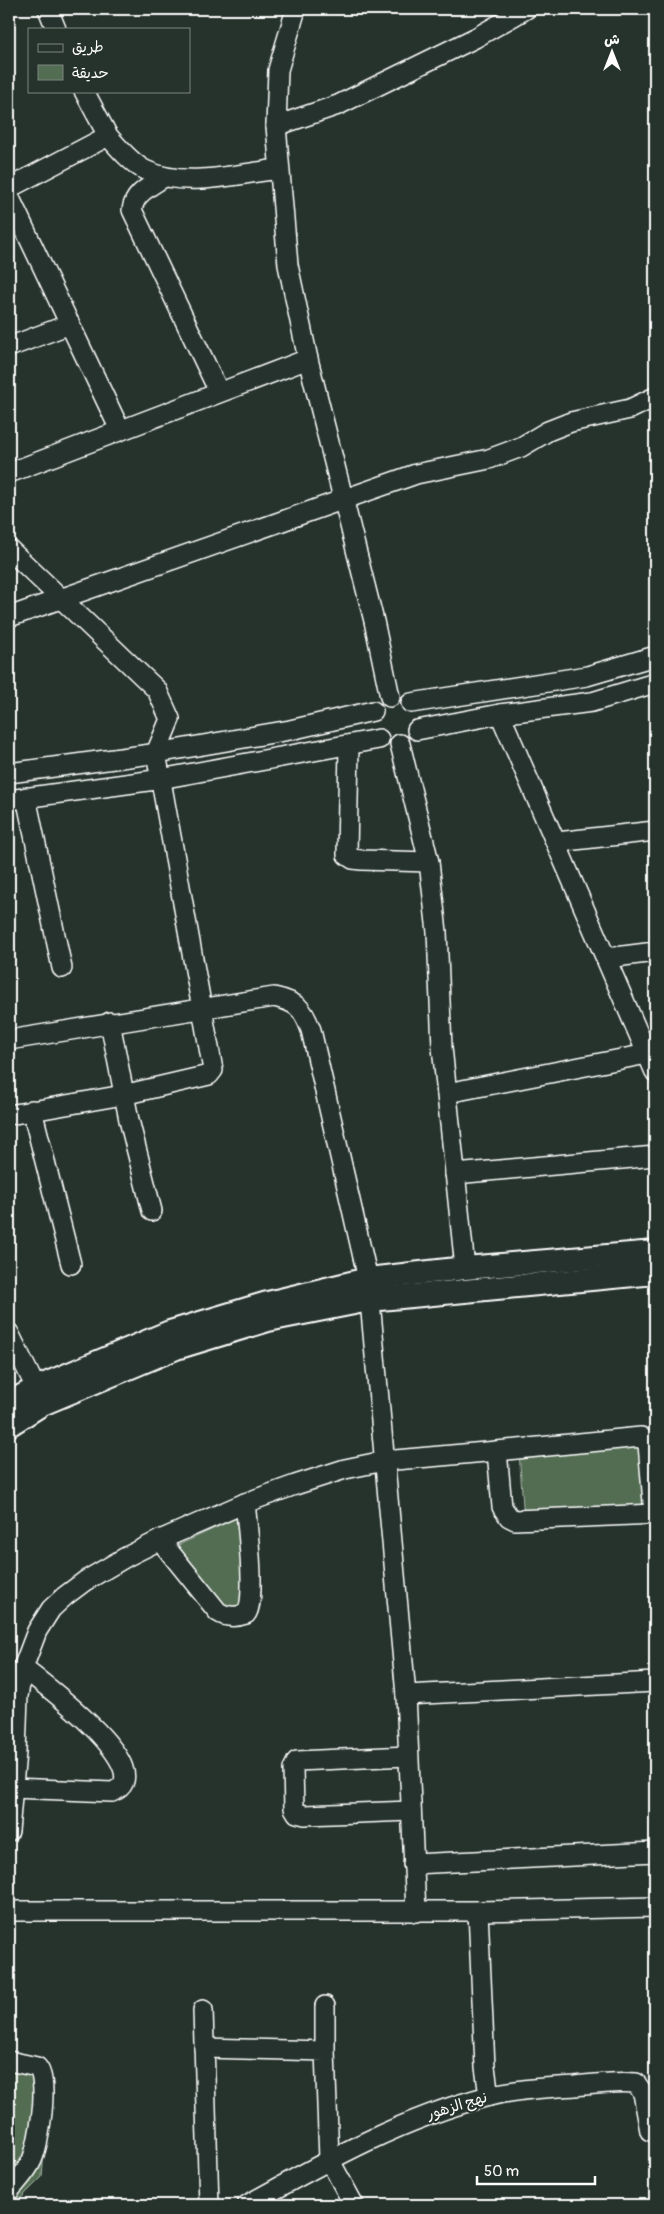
<svg xmlns="http://www.w3.org/2000/svg" width="664" height="2214" font-family="Pangolin,'Playpen Sans Arabic',sans-serif">
	<style>
		.green { fill: #536d53; stroke: #a9b6a9 }
		.lines { fill: none; stroke-linecap: round; stroke-linejoin: round }
		.minor-casing { stroke: #fff; stroke-width: 22 }
		.tertiary-casing { stroke: #fff; stroke-width: 26 }
		.minor { stroke: #26332d; stroke-width: 19 }
		.tertiary { stroke: #26332d; stroke-width: 22 }
		.labels { text-anchor: middle; dominant-baseline: central; stroke-width: 4; stroke-linejoin: round; paint-order: stroke }
		.street-label { font-size: 15px; fill: #fff; stroke: #26332d }
	</style>
	<rect width="100%" height="100%" fill="#26332d"/>
	<filter id="ink" filterUnits="userSpaceOnUse"><feTurbulence type="fractalNoise" baseFrequency=".02" numOctaves="2"/><feDisplacementMap in="SourceGraphic" scale="10" xChannelSelector="R" yChannelSelector="G"/><feConvolveMatrix kernelMatrix="1 2 1 2 8 2 1 2 1" color-interpolation-filters="sRGB"/></filter>
	<g filter="url(#ink)">
		<!-- green -->
		<g class="green">
			<path d="M652,1441L655,1513L524,1519L519,1452Z"/>
			<path d="M241,1516L253,1609L227,1614L174,1547Z"/>
			<path d="M9,2070L50,2073L42,2177L14,2205H9Z"/>
		</g>
		<g class="lines">
			<defs>
				<g id="minor">
					<path d="M48,9L56,29"/>
					<path d="M296,9L278,70L276,126L288,265L308,359L374,621L390,697"/>
					<path d="M84,91L108,136"/>
					<path d="M276,126L338,105L475,38L526,9"/>
					<path d="M164,177C151,186 134,193 132,210L219,392"/>
					<path d="M9,188L108,136C118,147 131,163 145,170C184,189 237,174 279,169"/>
					<path d="M9,196L120,430"/>
					<path d="M9,347L70,324"/>
					<path d="M9,473L308,359"/>
					<path d="M9,549L157,690L170,719L156,753L213,1070L209,1075L123,1095L9,1115"/>
					<path d="M9,617L416,474L489,459L521,447L548,431L571,422L630,409L655,397"/>
					<path d="M411,703L587,676L655,656"/>
					<path d="M500,714L655,1072"/>
					<path d="M417,730L500,714L592,702L655,683"/>
					<path d="M400,744L429,862L437,932L442,1047L465,1268"/>
					<path d="M349,745L347,855L353,859L361,860L429,862"/>
					<path d="M9,773L151,754L290,730L373,711"/>
					<path d="M26,797L62,968"/>
					<path d="M9,800L155,780L379,739"/>
					<path d="M557,842L655,831"/>
					<path d="M607,958L655,952"/>
					<path d="M110,1022L129,1120L152,1211"/>
					<path d="M9,1040L274,997C297,1002 303,1008 311,1030L368,1279L406,1695L416,1912"/>
					<path d="M447,1093L647,1054"/>
					<path d="M32,1110L71,1264"/>
					<path d="M455,1174L655,1156"/>
					<path d="M9,1333L36,1388L41,1401"/>
					<path d="M497,1451L641,1437L648,1444L654,1514"/>
					<path d="M160,1540L218,1612C227,1618 237,1617 246,1614C257,1603 247,1522 245,1503"/>
					<path d="M406,1695L655,1682"/>
					<path d="M408,1756L297,1761L293,1769L294,1808L297,1813L305,1815L411,1811"/>
					<path d="M12,1788L112,1792C164,1773 40,1681 23,1668"/>
					<path d="M9,1831L16,1752L18,1696L23,1668L37,1631L51,1609L65,1596L85,1581L126,1557L160,1540L245,1503L295,1485L345,1469L384,1461L497,1451L502,1507L509,1517L515,1520L655,1514"/>
					<path d="M413,1864L655,1852"/>
					<path d="M9,1911H478L655,1907"/>
					<path d="M478,1911L485,2067L489,2096"/>
					<path d="M203,2010L209,2205"/>
					<path d="M204,2048L325,2051L329,2159L354,2205"/>
					<path d="M325,2051V2006"/>
					<path d="M9,2061L37,2067C50,2080 39,2143 32,2160C27,2172 17,2181 9,2191"/>
					<path d="M247,2205C324,2162 402,2118 489,2096C517,2089 546,2088 575,2086C595,2084 616,2081 636,2083L643,2093L650,2131"/>
				</g>
				<g id="tertiary">
					<path d="M9,1403L36,1388L170,1332L264,1304L368,1279L465,1268L655,1252"/>
					<path d="M9,1425L42,1404L176,1348L268,1320L369,1300L655,1273"/>
				</g>
			</defs>
			<!-- minor casing -->
			<use href="#minor" class="minor-casing"/>
			<!-- tertiary casing -->
			<use href="#tertiary" class="tertiary-casing"/>
			<!-- minor -->
			<use href="#minor" class="minor"/>
			<!-- tertiary -->
			<use href="#tertiary" class="tertiary"/>
		</g>
	</g>
	<g class="labels">
		<!-- street labels -->
		<g class="street-label">
			<text transform="translate(457 2106) rotate(-17)">نهج الزهور</text>
		</g>
	</g>
	<!-- margin -->
	<rect width="664" height="2214" fill="none" stroke="#26332d" stroke-width="30"/>
	<rect x="15" y="15" width="634" height="2184" fill="none" stroke="#fff" stroke-width="2" filter="url(#ink)"/>
	<!-- legend -->
	<rect x="28" y="28" width="162" height="65" fill="#26332d" stroke="#7d8581"/>
	<rect x="38" y="44" width="25" height="8" fill="#26332d" stroke="#7d8581"/>
	<text x="72" y="52" font-size="15" fill="#ffffff">طريق</text>
	<rect x="38" y="65" width="25" height="15" fill="#536d53" stroke="#7d8581"/>
	<text x="72" y="78" font-size="15" fill="#ffffff">حديقة</text>
	<!-- north arrow -->
	<g transform="translate(612 52)" stroke="#26332d" stroke-width="4" paint-order="stroke">
	<path d="M0-4L9 19L0 12L-9 19Z" fill="#ffffff"/>
	<text y="-8" font-size="14" font-weight="bold" text-anchor="middle" fill="#ffffff">ش</text>
	</g>
	<!-- scale -->
	<path d="M477 2176v8h118v-8" fill="none" stroke="#ffffff" stroke-width="2.5"/>
	<text x="484" y="2176" font-size="15" fill="#ffffff" stroke="#26332d" stroke-width="4" paint-order="stroke">50 m</text>
</svg>
